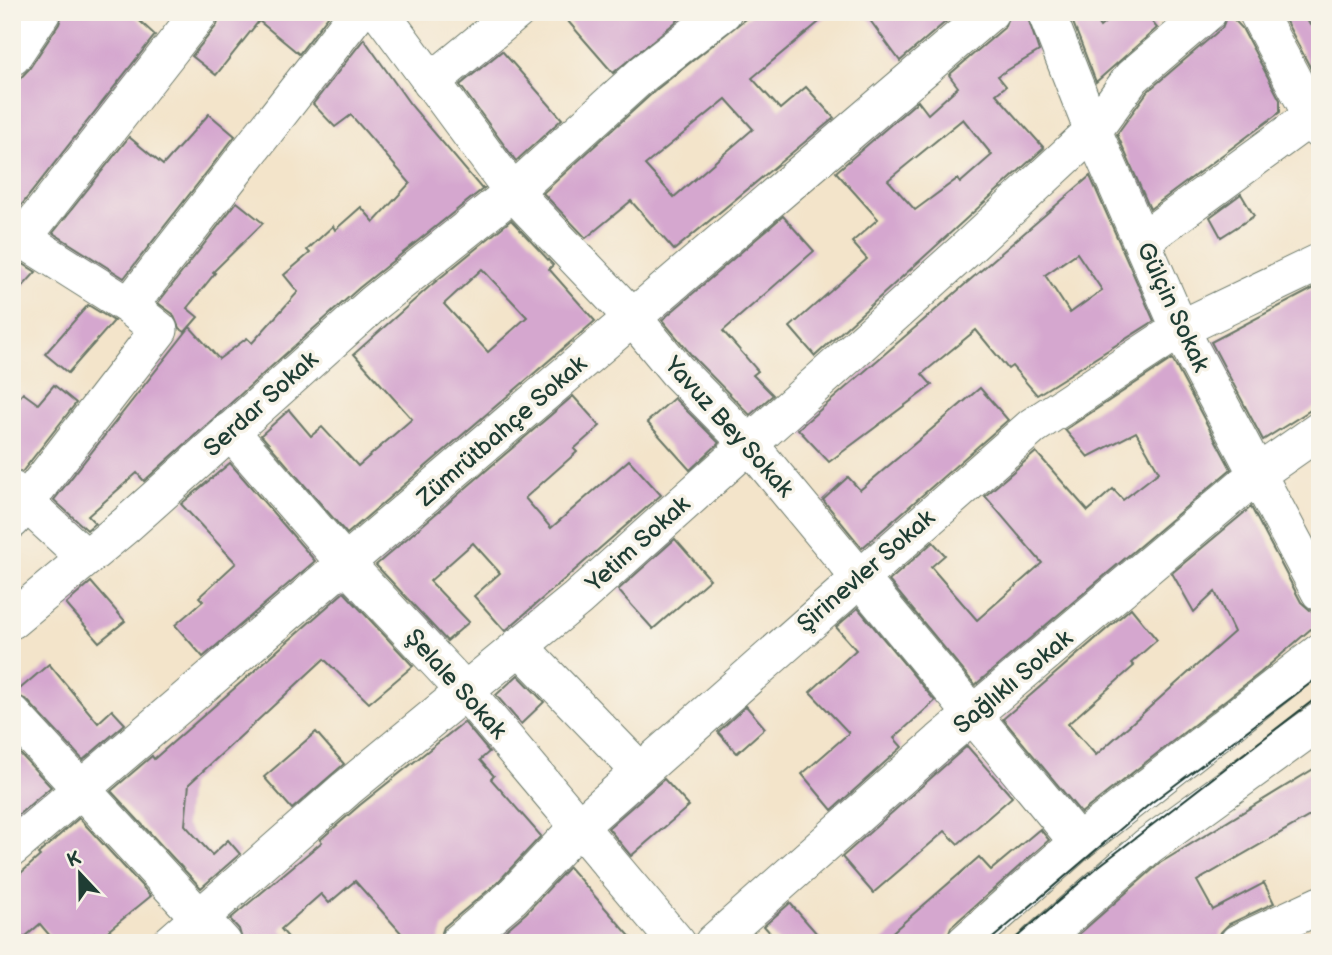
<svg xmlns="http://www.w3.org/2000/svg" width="1332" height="955" font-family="'Balsamiq Sans',sans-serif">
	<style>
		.building { fill: #d5a7cf; fill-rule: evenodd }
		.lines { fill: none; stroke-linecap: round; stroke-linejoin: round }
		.minor-casing { stroke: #697768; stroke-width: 39 }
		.minor { stroke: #fff; stroke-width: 37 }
		.tram { stroke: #1f3d34; stroke-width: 2 }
		.labels { text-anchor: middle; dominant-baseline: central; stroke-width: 7; stroke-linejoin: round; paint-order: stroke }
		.street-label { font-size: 24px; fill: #1f3d34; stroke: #f7f3e8 }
	</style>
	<rect width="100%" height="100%" fill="#f7f3e8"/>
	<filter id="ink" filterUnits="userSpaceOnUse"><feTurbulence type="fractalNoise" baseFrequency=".0143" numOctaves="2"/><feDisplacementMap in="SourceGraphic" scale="14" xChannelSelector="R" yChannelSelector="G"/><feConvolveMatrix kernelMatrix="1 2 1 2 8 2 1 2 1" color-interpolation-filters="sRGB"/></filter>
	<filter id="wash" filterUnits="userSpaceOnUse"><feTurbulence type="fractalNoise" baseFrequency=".00686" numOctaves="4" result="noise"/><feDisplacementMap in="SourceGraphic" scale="28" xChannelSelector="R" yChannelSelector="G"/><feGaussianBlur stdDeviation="1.57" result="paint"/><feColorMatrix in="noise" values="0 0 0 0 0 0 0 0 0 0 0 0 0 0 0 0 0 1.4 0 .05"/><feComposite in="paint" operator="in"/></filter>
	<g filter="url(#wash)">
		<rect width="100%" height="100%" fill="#f3e4ca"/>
		<g id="blocks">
			<!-- building -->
			<g class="building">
				<path d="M63,12H130L155,35L16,212L12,211V87L29,69L59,24Z"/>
				<path d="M221,12H331L299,54L259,21L216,75L192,56L217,25Z"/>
				<path d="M560,12H688L613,73Z"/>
				<path d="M754,12H831L752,78L780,109L806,87L834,118L674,250L631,201L586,238L543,193L657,89ZM726,99L753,129L674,197L645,165Z"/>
				<path d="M864,12H957L900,61Z"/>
				<path d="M1010,12H1026L1039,51L998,76L1006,86L996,94L1044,148L815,356L790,327L867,259L852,242L878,219L836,172L918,101L928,114L958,87L949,75L1004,28ZM963,119L992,155L960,183L957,179L915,210L888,180Z"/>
				<path d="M1069,12H1090L1100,27L1117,12H1144L1157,28L1096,82Z"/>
				<path d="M1281,12H1303L1310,25L1320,19V86Z"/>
				<path d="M1228,13L1242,28L1280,100V112L1150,209L1117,134L1148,91L1222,28Z"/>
				<path d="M364,39L410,104L481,188H484L359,288L144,481L137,473L88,516L95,523L87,530L54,500L190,327L219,359L247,338L252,343L298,292L284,275L310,253L307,250L333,226L335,230L361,207L374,222L410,183L351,115L335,127L313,104Z"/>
				<path d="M502,51L562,119L516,161L460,85Z"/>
				<path d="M209,114L235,136L124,278L53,233L129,137L163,165Z"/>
				<path d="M1090,176L1154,321L1037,395L1012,366L1008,369L976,330L922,374L932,385L829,462L798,429ZM1077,253L1102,290L1070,313L1045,275Z"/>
				<path d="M1241,194L1254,216L1221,237L1210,217Z"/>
				<path d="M237,202L263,223L213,272L215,273L187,308L198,317L185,332L179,328L173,314L158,303Z"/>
				<path d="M783,216L814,251L723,331L758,371L753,375L773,395L750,415L693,357L662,320Z"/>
				<path d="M511,220L553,265L549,269L595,321L347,534L261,435L289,410L311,436L322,427L358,466L412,419L354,354L429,287ZM482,269L527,317L488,352L444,304Z"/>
				<path d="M12,257L36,272L12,298Z"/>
				<path d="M1320,285V404L1263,440L1211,342Z"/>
				<path d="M88,305L114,321L68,373L45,354Z"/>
				<path d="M1172,359L1231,469L975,685L889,581L933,542L945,555L931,567L977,620L1042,563L985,496L1036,452L1088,511L1113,489L1123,500L1159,472L1136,432L1088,457L1065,430Z"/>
				<path d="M54,385L76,403L22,472L12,470V406L23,393L38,404Z"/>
				<path d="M980,388L1008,420L862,548L823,500L848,477L860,490Z"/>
				<path d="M573,396L600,426L574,449L577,452L525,498L551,528L629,460L661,495L505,631L474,596L500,573L473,543L430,581L469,622L447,641L376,565Z"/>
				<path d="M674,398L719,443L690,470L647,422Z"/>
				<path d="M230,463L315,561L203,657L175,625L203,601L199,597L236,563L181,504Z"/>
				<path d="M1251,507L1301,602L1310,610L1320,613V621L1260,673L1081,813L1003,719L1131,608L1157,640L1131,663L1134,666L1068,724L1096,755L1234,632L1215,592L1194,612L1172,573Z"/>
				<path d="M675,539L710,579L653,629L618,590Z"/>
				<path d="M91,582L125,621L99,642L66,604Z"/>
				<path d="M344,592L413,666L369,703L324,659L189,784L185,825L212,855L228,840L240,854L201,888L111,791L152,756L154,759Z"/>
				<path d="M858,608L935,701L894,738L902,747L832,810L802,774L849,733L810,692L856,650L836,627Z"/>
				<path d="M49,664L98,723L112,710L125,724L83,760L27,700L14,694Z"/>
				<path d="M518,675L544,702L521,724L496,695Z"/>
				<path d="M746,706L765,728L737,753L718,732Z"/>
				<path d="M464,722L489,752L480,760L494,776L491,779L541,836L497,883L444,927L438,943H410L355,881L329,903L321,894L281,929L293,943H243L239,929L230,919L322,842L320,840L360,805Z"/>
				<path d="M316,732L344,764L292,809L264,777Z"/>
				<path d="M12,745L51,787L12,820Z"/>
				<path d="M967,746L1012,797L958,844L945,831L873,893L842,857Z"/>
				<path d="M1320,765V810L1197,881L1213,910L1264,883L1274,903L1229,924L1221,932L1217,943H1069L1160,863Z"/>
				<path d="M664,779L689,806L631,856L608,828Z"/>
				<path d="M79,818L151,896L98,939L94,934L84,943H56L40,924L18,943H12V881L40,856L38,854Z"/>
				<path d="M1040,829L1049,840L951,927L945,943H880L979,857L991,870Z"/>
				<path d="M569,867L636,943H491L526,913Z"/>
				<path d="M790,903L825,943H779L764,926Z"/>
			</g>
		</g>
	</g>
	<g filter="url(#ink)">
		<use href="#blocks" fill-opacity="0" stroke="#697768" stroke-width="2"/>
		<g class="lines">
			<defs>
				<g id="minor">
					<path d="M380,12L513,192L633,318L677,371L749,444L1078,842"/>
					<path d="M1046,12L1093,131L1180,329L1320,592"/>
					<path d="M1257,12L1320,131"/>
					<path d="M12,57L42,12"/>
					<path d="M431,82L516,12"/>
					<path d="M12,232L129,306L159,330L12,520"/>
					<path d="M22,239L200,12"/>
					<path d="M1143,240L1320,110"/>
					<path d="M129,306L358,12"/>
					<path d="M230,431L346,564L465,691L677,943"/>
					<path d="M12,490L86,558"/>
					<path d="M12,620L126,525L373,304L513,192L644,73L723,12"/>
					<path d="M519,646L640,771"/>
					<path d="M12,714L223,943"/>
					<path d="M12,848L990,12"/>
					<path d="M171,943L346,789L577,599L963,252L1093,131L1132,77L1208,12"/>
					<path d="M458,943L511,898L579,826L1033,426L1180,329L1320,262"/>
					<path d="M713,943L940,742L1257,474L1320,430"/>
					<path d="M965,943L1078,842L1320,652"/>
					<path d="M1037,943L1148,846L1320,721"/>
					<path d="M1238,943L1320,905"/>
				</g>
			</defs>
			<!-- minor casing -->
			<use href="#minor" class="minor-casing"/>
			<!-- minor -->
			<use href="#minor" class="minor"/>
			<!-- tram -->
			<g class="tram">
				<path d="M987,943L1151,803L1320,676"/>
				<path d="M1010,943L1099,866L1320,695"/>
			</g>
		</g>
	</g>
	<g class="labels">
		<!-- street labels -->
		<g class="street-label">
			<text transform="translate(1173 307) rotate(65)">Gülçin Sokak</text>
			<text transform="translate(261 404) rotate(-42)">Serdar Sokak</text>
			<text transform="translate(729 427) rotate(48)">Yavuz Bey Sokak</text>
			<text transform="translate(502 431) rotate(-41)">Zümrütbahçe Sokak</text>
			<text transform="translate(638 544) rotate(-42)">Yetim Sokak</text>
			<text transform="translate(866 571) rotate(-41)">Şirinevler Sokak</text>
			<text transform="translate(1013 682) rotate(-40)">Sağlıklı Sokak</text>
			<text transform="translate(456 684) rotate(48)">Şelale Sokak</text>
		</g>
	</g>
	<!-- margin -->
	<rect width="1332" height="955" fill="none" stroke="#f7f3e8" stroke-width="42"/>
	<!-- north arrow -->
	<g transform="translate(80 874) rotate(338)" stroke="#f7f3e8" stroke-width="5" paint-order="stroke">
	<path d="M0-5L12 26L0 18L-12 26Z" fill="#1f3d34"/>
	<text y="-10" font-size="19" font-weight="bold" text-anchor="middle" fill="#1f3d34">K</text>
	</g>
</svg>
